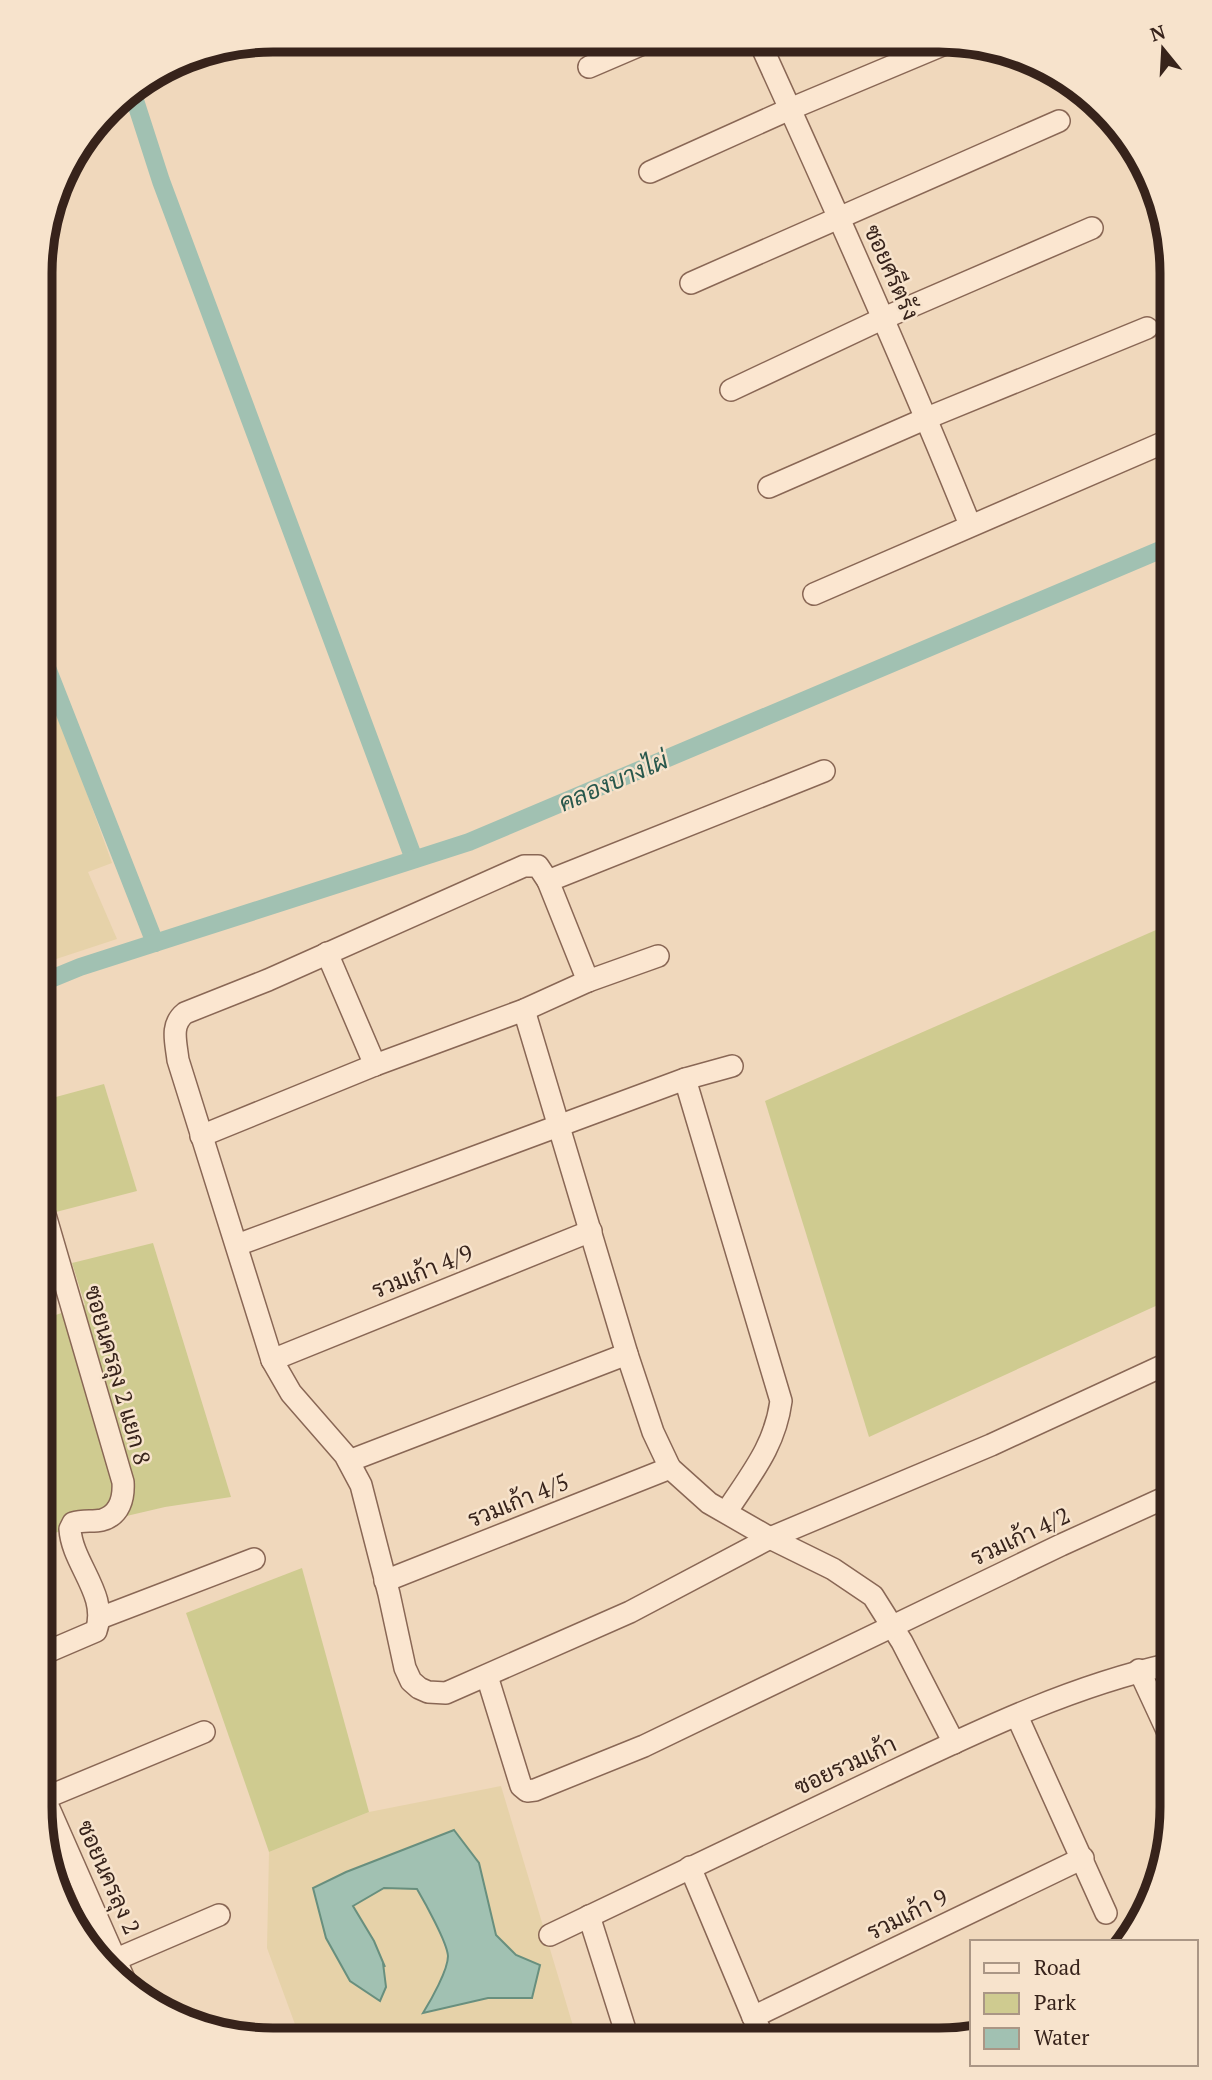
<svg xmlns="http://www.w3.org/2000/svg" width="1212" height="2080" font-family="'PT Serif',Sarabun,serif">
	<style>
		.farmland { fill: #e6d2a9; fill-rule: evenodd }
		.green { fill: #cfcb90 }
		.water { fill: #a1c1b2; stroke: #688f7e; stroke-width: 2 }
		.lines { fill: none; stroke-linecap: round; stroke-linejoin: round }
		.canal { stroke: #a1c1b2; stroke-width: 18 }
		.minor-casing { stroke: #896755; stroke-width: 24 }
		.minor { stroke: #fbe6d0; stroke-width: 21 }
		.labels { text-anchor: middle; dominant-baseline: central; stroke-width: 5; stroke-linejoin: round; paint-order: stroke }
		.street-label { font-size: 23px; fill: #37231b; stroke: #f7e3cc }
		.water-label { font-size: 24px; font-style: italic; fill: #29584d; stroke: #f7e3cc }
		.rim { fill: none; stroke: #37231b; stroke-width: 9 }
	</style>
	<rect width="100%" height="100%" fill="#f0d8bc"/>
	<!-- farmland -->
	<g class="farmland">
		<path d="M42,669L112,863L88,872L117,939L41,964Z"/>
		<path d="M501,1786L577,2039L300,2038L267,1948L269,1852L369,1812ZM479,1863L496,1935L516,1955L540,1965L532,1997L488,1998L424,2012L437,1990L448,1956L431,1913L417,1888H384L353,1906L374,1941L382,1960L386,1987L380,2000L350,1981L326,1938L346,1872Z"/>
	</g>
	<!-- green -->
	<g class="green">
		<path d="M1172,923L1171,1299L869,1437L765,1101Z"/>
		<path d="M104,1084L137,1191L56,1212L41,1151V1101Z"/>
		<path d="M153,1243L231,1497L165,1507L41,1536V1320L85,1305L72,1263Z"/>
		<path d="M302,1568L369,1812L269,1852L186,1613Z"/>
	</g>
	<!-- water -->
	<path class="water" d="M454,1830L479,1863L496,1935L516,1955L540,1965L532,1998H488L423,2013C431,2000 448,1970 448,1956C447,1942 424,1901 417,1889L384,1888L353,1906L374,1941L385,1967L383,1963L386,1987L380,2001L350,1981L326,1938L313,1888L346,1872Z"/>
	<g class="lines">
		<!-- canal -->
		<g class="canal">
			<path d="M132,91L161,181L414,859"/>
			<path d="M42,655L155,943"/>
			<path d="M41,983L80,967L469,842L1172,545"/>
		</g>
		<defs>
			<g id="minor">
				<path d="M760,43C833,203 904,362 970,525"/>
				<path d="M589,67L645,43"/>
				<path d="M650,172L790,109L945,44"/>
				<path d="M691,283L1059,121"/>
				<path d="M731,390L884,318L1092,228"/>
				<path d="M769,487L927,418L1147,328"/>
				<path d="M814,594L1172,439"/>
				<path d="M548,881L538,866H524L268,980L185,1013C170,1025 176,1042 178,1060L272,1360L291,1393L345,1455L361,1485L389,1594L405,1668L411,1681L419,1688L428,1692L446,1693L630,1612L770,1538L991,1445L1171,1362"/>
				<path d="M327,953L375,1065"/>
				<path d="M588,981L548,881L824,771"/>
				<path d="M524,1010L627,1354L653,1432L670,1468L709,1503L770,1538L833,1569L873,1596L902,1642L954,1743"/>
				<path d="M685,1079L781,1401C775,1446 751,1474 727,1511"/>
				<path d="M201,1136L375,1065L524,1010L588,981L658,956"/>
				<path d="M237,1245L685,1079L732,1066"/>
				<path d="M272,1360L591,1231"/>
				<path d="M349,1461L627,1354"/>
				<path d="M385,1581L670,1468"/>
				<path d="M100,1618L254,1559"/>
				<path d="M40,1655L96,1631C109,1595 72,1564 70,1529L73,1523C83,1520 93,1522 102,1520C120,1515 124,1498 123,1482L41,1201"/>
				<path d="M1139,1670L1171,1739"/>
				<path d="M487,1676L521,1786L527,1791L535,1790L644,1746L1061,1545L1171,1495"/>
				<path d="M1017,1716L1106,1913"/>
				<path d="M40,1788L128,1988"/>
				<path d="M40,1800L204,1732"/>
				<path d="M690,1867L753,2017L1083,1858"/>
				<path d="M589,1916L628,2039"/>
				<path d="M550,1935C660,1882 770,1829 881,1777C974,1733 1070,1686 1171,1664"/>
				<path d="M105,1964L219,1915"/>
				<path d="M753,2017L765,2039"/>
			</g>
		</defs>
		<!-- minor casing -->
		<use href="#minor" class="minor-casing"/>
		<!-- minor -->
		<use href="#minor" class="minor"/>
	</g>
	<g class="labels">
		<!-- street labels -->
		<g class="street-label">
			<text transform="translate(892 272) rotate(66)">ซอยศรีตรัง</text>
			<text transform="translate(422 1271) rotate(-22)">รวมเก้า 4/9</text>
			<text transform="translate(118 1375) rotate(74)">ซอยนครลุง 2 แยก 8</text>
			<text transform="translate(518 1500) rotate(-22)">รวมเก้า 4/5</text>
			<text transform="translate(1020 1536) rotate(-25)">รวมเก้า 4/2</text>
			<text transform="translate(845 1765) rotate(-25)">ซอยรวมเก้า</text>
			<text transform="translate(109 1877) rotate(66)">ซอยนครลุง 2</text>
			<text transform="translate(907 1914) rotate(-26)">รวมเก้า 9</text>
		</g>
		<!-- water labels -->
		<g class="water-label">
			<text transform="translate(613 781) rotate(-23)">คลองบางไผ่</text>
		</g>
	</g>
	<!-- crop -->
	<path d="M0 0H1212V2080H0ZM273 52H939A221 221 0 0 1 1160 273V1807A221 221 0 0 1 939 2028H273A221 221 0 0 1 52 1807V273A221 221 0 0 1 273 52Z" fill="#f7e3cc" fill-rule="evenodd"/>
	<path class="rim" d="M273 52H939A221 221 0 0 1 1160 273V1807A221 221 0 0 1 939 2028H273A221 221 0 0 1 52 1807V273A221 221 0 0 1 273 52Z"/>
	<!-- legend -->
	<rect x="970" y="1940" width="228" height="126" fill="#f7e3cc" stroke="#aa9685" stroke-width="2"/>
	<rect x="984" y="1963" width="35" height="10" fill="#fbe6d0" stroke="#aa9685" stroke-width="2"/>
	<text x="1034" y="1975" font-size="21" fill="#37231b">Road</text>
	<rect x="984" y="1993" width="35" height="21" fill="#cfcb90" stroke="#aa9685" stroke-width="2"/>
	<text x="1034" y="2010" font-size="21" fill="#37231b">Park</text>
	<rect x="984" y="2028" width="35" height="21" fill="#a1c1b2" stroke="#aa9685" stroke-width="2"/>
	<text x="1034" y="2045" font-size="21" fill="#37231b">Water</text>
	<!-- north arrow -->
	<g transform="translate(1163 49) rotate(342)" stroke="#f7e3cc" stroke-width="5" paint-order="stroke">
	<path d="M0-5L12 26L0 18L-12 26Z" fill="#37231b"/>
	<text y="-10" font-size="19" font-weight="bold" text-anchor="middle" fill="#37231b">N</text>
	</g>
</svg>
